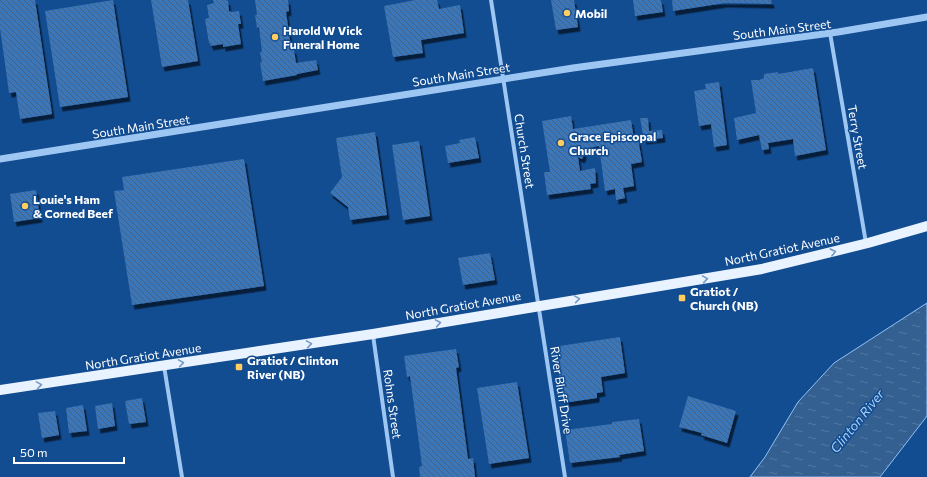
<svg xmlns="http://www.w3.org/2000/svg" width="927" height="477" font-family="Commissioner,sans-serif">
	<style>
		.water { fill: url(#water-ripples); stroke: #90c1f5 }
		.building { fill: url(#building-back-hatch); filter: url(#shadow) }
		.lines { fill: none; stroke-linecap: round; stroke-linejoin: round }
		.minor { stroke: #9ec6f2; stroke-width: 4 }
		.tertiary { stroke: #9ec6f2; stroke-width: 7 }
		.primary { stroke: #e9f2ff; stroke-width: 10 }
		.oneway { stroke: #7397c2 }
		.poi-dot { fill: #ffce5f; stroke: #124c91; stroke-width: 1.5 }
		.labels { text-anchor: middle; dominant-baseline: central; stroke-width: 3; stroke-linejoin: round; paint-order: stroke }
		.poi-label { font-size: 12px; font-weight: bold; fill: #fff; stroke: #124c91; text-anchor: start }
		.street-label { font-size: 12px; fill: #fff; stroke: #124c91 }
		.water-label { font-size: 13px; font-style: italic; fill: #aad0f9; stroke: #124c91 }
	</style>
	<defs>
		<pattern id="water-ripples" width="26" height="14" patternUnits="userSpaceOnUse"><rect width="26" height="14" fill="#345f91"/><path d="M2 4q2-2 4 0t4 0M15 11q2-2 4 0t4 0" fill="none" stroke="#5277a2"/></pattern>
		<pattern id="building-back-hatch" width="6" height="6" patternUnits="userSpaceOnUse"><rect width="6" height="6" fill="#3b76b9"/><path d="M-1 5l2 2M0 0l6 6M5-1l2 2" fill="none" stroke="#446182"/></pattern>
		<filter id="shadow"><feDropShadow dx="2.5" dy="4.5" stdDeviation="0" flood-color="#0009"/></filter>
	</defs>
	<rect width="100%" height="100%" fill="#124c91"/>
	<!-- water -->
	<path class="water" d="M927,303V416L880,477H750L765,457L798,402L834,363Z"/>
	<!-- building -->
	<g class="building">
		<path d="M0,0H35L52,114L20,119L16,92L9,93L0,28Z"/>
		<path d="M113,0L128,97L60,107L45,11Z"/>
		<path d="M151,0H188L198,61L162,67Z"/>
		<path d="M213,0H226L228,1L229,11L231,12L239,11L241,24H238L241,44L223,47V44L211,46L210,43H209L205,19L209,18L207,5L214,3Z"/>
		<path d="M255,0H288L289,11L286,12L291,47L294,50L296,63L316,60L318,70L297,74V75L263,81L260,62H262L260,52H262L259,27L257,28L255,15H257Z"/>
		<path d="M415,0H437L439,9L460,5L464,33L421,40L423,53L393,57L384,6Z"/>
		<path d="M551,0H574L578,27L556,30Z"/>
		<path d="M633,0H661L663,12L635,16Z"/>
		<path d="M672,0H771L772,4L725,3L673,11Z"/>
		<path d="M813,68L826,150L795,156L793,139L768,143L769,149L762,150L759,135L737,140L734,118L756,113L751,80H759L764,78V74L778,72V74Z"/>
		<path d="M719,82L727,145L714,147L711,124L699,126L694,91L706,89L705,84Z"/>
		<path d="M571,116L573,129L631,120L634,139L638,138L642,162L631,164L634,186L623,188L625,198L616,200L615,189L605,191L599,146L583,149L584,155L582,159L578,157L580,171L595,168L596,183L590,184L591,189L547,195L544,172H550L542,121Z"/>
		<path d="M640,118H648L649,131L662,130L663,138L644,140Z"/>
		<path d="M375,132L387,215L350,220L348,207L330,193L342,177L336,138Z"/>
		<path d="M475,137L479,158L448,163L445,146L460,143L459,140Z"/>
		<path d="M419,141L430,216L403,220L392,145Z"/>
		<path d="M244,159L264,286L132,305L114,191L124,190L122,177Z"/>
		<path d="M36,190L40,218L14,222L10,194Z"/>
		<path d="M490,253L495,280L463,285L458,258Z"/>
		<path d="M620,337L625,373L601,377L603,392L597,393V398L563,403L557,360L561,359L559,346Z"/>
		<path d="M456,349L459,367L456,368L468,459L473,458L475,477H420L419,467L422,466L410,376L407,377L404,356Z"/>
		<path d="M517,382L529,458L489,464L477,388Z"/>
		<path d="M688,396L736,411L727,443L701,435L702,433L679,427Z"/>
		<path d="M142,398L146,422L129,424L125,401Z"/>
		<path d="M112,403L115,426L98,429L95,406Z"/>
		<path d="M83,405L87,431L69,433L66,408Z"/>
		<path d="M55,411L59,435L42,438L38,413Z"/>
		<path d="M639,419L644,451L619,455L620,457L570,463L565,430L612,424V422Z"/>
	</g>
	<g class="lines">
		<!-- minor -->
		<g class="minor">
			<path d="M491,0L565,477"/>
			<path d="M830,33L866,243"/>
			<path d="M373,335L393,477"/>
			<path d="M164,366L182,477"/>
		</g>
		<!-- tertiary -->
		<path class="tertiary" d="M0,159L573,68L838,32L927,17"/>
		<!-- primary -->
		<path class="primary" d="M0,390L373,334L762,269L868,243L927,226"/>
	</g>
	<!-- one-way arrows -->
	<defs><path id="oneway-chevron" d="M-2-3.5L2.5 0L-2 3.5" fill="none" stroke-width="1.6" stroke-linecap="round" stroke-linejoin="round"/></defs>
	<g class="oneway">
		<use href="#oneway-chevron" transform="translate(833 252) rotate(-14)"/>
		<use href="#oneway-chevron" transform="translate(705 279) rotate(-9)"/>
		<use href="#oneway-chevron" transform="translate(577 299) rotate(-9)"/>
		<use href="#oneway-chevron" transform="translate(438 323) rotate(-10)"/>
		<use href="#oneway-chevron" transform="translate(309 344) rotate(-9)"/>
		<use href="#oneway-chevron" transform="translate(181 363) rotate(-9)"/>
		<use href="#oneway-chevron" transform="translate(39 385) rotate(-9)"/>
	</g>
	<!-- markers -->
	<g class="poi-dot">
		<circle cx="567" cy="13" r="4"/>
		<circle cx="275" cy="37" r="4"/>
		<circle cx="561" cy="143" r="4"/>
		<circle cx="25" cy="206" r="4"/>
		<rect x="678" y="294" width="8" height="8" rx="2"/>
		<rect x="235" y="363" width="8" height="8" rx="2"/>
	</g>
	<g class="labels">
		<!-- poi labels -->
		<g class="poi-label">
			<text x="575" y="13">Mobil</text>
			<text x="283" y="30">Harold W Vick<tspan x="283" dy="14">Funeral Home</tspan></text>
			<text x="569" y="136">Grace Episcopal<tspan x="569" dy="14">Church</tspan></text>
			<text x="33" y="199">Louie's Ham<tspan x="33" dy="14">&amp; Corned Beef</tspan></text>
			<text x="690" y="291">Gratiot /<tspan x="690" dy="14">Church (NB)</tspan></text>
			<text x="247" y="360">Gratiot / Clinton<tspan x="247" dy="14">River (NB)</tspan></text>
		</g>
		<!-- street labels -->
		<g class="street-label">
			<text transform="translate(782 29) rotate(-7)">South Main Street</text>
			<text transform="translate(461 74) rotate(-9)">South Main Street</text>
			<text transform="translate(141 126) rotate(-9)">South Main Street</text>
			<text transform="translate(858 137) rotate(80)">Terry Street</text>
			<text transform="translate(525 151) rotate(81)">Church Street</text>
			<text transform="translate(782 249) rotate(-12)">North Gratiot Avenue</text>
			<text transform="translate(463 305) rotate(-10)">North Gratiot Avenue</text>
			<text transform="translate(143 356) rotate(-9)">North Gratiot Avenue</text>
			<text transform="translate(562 390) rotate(81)">River Bluff Drive</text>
			<text transform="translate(393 404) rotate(82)">Rohns Street</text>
		</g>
		<!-- water labels -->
		<g class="water-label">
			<text transform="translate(857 421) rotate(-51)">Clinton River</text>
		</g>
	</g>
	<!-- scale -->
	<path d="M14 457v6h110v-6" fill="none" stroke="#ffffff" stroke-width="2"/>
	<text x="20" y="457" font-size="12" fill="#ffffff" stroke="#124c91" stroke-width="3" paint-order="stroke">50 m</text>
</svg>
